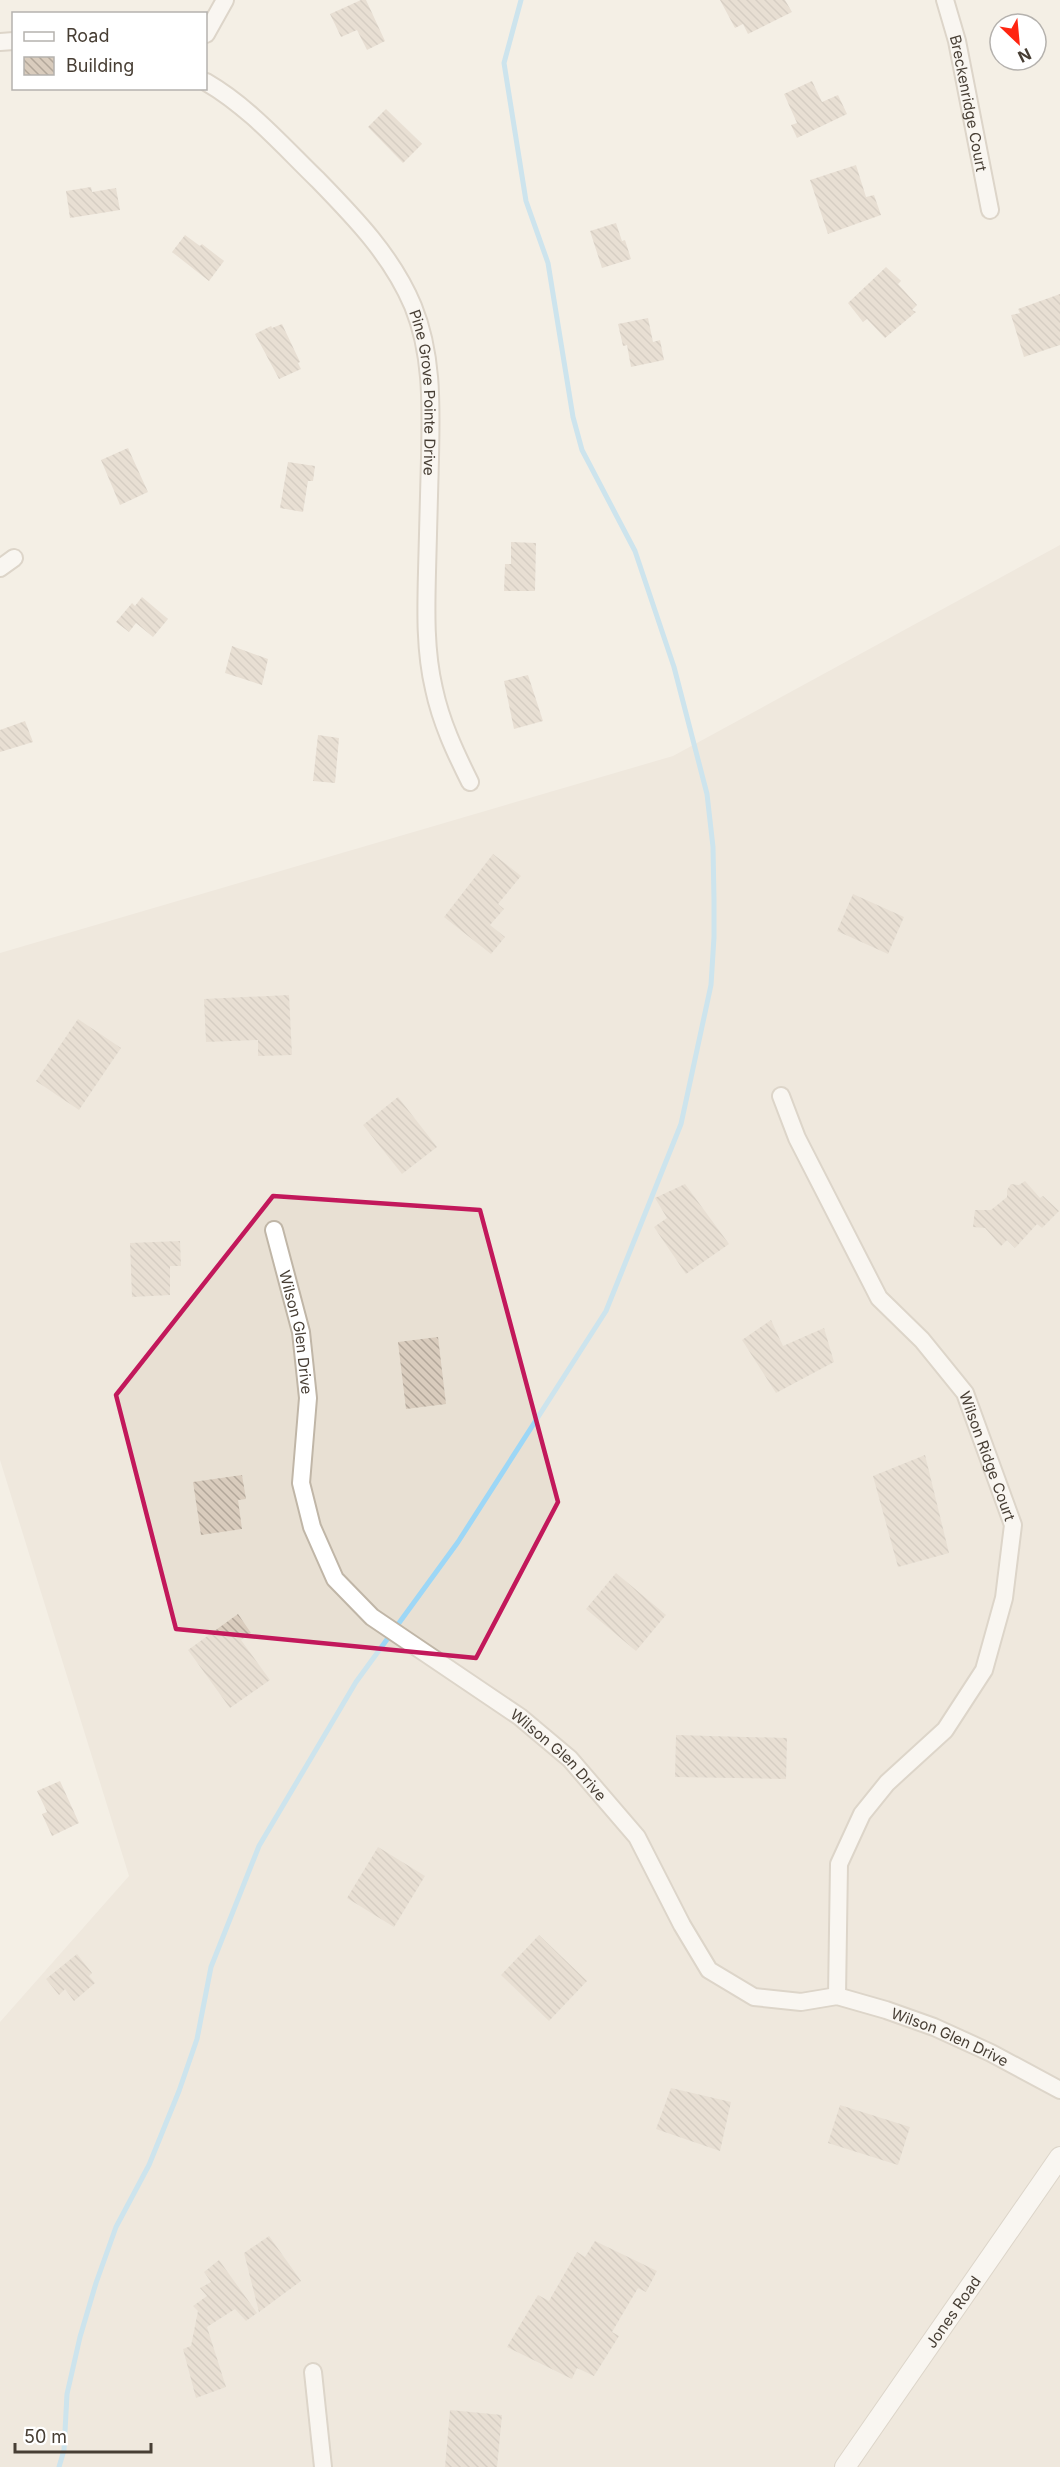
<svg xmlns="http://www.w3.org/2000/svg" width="1060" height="2467" font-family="Inter,sans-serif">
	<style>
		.residential { fill: #e8e0d3 }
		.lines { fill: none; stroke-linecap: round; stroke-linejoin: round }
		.stream { stroke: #9dd7f6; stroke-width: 5 }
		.building { fill: url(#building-back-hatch) }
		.minor-casing { stroke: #c0b6a7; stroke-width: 20 }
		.tertiary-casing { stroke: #c0b6a7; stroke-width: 22 }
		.minor { stroke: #fff; stroke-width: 16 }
		.tertiary { stroke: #fff; stroke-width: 20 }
		.marked { fill: none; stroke: #c2185b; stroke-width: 4.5; stroke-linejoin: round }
		.labels { text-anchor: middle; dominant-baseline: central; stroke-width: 4.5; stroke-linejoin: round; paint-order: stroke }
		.street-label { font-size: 15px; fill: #473e34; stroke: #fff }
	</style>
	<defs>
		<pattern id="building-back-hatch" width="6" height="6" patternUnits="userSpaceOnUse" patternTransform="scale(1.5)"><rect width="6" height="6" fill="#d9ccbd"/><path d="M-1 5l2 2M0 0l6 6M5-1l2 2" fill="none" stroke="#b2a79a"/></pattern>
	</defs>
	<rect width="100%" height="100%" fill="#f4efe5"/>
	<!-- residential -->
	<path class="residential" d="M1060,545V2467H0V2022L129,1876L0,1460V953L673,756Z"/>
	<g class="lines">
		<!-- stream -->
		<path class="stream" d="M59,2467L64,2450L67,2394L80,2337L96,2283L116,2227L149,2165L179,2091L197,2039L211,1967L259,1846L356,1682L458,1542L606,1311L681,1124L711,985L714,937V900L713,847L707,794L674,667L635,551L582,450L573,417L548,263L526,201L504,63L521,0"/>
	</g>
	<!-- building -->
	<g class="building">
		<path d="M361,0H366L385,41L367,50L357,30L341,37L330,14Z"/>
		<path d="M720,0H785L792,12L748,34L743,24L735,28Z"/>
		<path d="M812,81L822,102L838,95L847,114L797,138L791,125L797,123L784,94Z"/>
		<path d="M386,109L422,144L403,163L368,127Z"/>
		<path d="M856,165L866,197L874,195L881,215L828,234L810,180Z"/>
		<path d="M91,187L92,192L116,188L120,210L70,218L66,191Z"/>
		<path d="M616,223L622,241L625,240L631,259L602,268L590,231Z"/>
		<path d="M185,235L200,246L202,244L224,261L209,281L172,252Z"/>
		<path d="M886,267L901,281L898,284L917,305L912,310L916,312L885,338L867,319L863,322L848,303Z"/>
		<path d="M1060,294V345L1024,357L1011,315L1020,313L1018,309Z"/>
		<path d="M648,318L653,342L660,340L664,360L631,367L627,345L623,346L618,324Z"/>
		<path d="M282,324L300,362L298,363L301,369L279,379L255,334L271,326L272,328Z"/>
		<path d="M128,448L148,492L120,505L101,460Z"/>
		<path d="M288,462L315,466L313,481H308L303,512L280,508Z"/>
		<path d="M511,542L536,543L535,591H504L505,564H511Z"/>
		<path d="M142,597L168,619L153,637L136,623L129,632L116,622L132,603L135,606Z"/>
		<path d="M232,646L268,659L262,685L225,673Z"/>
		<path d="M528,675L543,721L514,729L504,681Z"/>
		<path d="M25,721L33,742L0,752V730Z"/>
		<path d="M318,735L339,738L335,783L313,781Z"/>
		<path d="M493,854L521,876L498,904L504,909L490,925L505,937L491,954L444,917Z"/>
		<path d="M853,894L904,917L888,954L837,931Z"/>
		<path d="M289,995L292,1055L258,1056V1040L206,1042L204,999Z"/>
		<path d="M78,1019L121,1048L79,1110L36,1081Z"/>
		<path d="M398,1097L437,1147L402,1174L363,1125Z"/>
		<path d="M1025,1181L1040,1198L1043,1196L1059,1211L1042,1228L1037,1224L1015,1248L1007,1240L1001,1246L985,1228L973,1227L975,1210H991L1007,1197V1190L1011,1184L1019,1185Z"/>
		<path d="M685,1184L729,1244L686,1274L654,1227L667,1218L655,1198Z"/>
		<path d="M180,1241L181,1266H170V1295L132,1297L130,1243Z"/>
		<path d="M771,1320L783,1346L824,1328L834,1362L776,1393L742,1340Z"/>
		<path d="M438,1337L446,1404L406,1409L398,1342Z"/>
		<path d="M925,1455L949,1553L898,1567L873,1476Z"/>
		<path d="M242,1475L246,1499L238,1500L242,1529L201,1535L193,1482Z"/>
		<path d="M616,1573L666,1615L636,1651L586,1609Z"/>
		<path d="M238,1614L251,1633L241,1640L270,1680L230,1708L188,1650Z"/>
		<path d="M676,1735L787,1738L786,1779L675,1777Z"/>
		<path d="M60,1781L79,1823L52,1836L42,1814L47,1812L37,1791Z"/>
		<path d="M378,1847L425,1876L394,1927L347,1898Z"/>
		<path d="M539,1935L587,1981L549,2021L501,1975Z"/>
		<path d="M77,1954L92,1973L89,1976L95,1983L74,2001L65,1989L59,1995L46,1979Z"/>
		<path d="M671,2088L731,2102L720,2151L656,2129Z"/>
		<path d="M840,2105L910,2127L898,2165L828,2143Z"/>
		<path d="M269,2236L301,2281L259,2312L244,2253Z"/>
		<path d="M595,2241L657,2271L646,2292L638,2288L612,2332L619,2336L594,2376L577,2368L572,2379L507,2347L538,2295L549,2301L577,2252L585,2257Z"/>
		<path d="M219,2260L257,2313L246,2321L235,2309L207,2327L226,2387L196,2398L183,2349L191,2346L198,2311L193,2306L207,2296L200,2288L211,2282L204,2272Z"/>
		<path d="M450,2410L502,2415L497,2467H445Z"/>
	</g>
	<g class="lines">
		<defs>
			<g id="minor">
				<path id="s1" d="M945,0L957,41L990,210"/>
				<path d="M206,34L225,0"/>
				<path d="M0,42L14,41"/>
				<path id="s2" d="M206,82C249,107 282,145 318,180C355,218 392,256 413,306C433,355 431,407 430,458C429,496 428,534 427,572C426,611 425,651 434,689C441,722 455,752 470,782"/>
				<path d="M0,568L14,558"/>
				<path id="s3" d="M781,1096L797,1138L879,1298L922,1340L965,1393L1013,1525L1004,1598L984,1670L945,1730L887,1783L862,1814L839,1864L837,1996"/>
				<path id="s4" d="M274,1230L301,1332L308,1398L301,1483L312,1527L335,1579L372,1617L520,1717L570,1759L637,1837L682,1925L709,1970L754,1997L801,2002L837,1996L886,2010L934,2027L991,2053L1060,2090"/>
				<path d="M313,2372L323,2467"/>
			</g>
			<g id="tertiary">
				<path id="s5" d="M845,2467L1060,2157"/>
			</g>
		</defs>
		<!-- minor casing -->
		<use href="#minor" class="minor-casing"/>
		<!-- tertiary casing -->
		<use href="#tertiary" class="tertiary-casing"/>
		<!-- minor -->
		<use href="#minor" class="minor"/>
		<!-- tertiary -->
		<use href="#tertiary" class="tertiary"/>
	</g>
	<!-- marked area -->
	<path d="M0 0H1060V2467H0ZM273,1196L480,1210L558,1502L476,1658L176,1629L116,1395Z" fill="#f4efe5" fill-opacity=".55" fill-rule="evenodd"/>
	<path class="marked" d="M273,1196L480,1210L558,1502L476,1658L176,1629L116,1395Z"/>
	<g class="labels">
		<!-- street labels -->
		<g class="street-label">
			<text stroke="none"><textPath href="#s1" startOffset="106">Breckenridge Court</textPath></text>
			<text stroke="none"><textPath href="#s2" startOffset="396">Pine Grove Pointe Drive</textPath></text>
			<text stroke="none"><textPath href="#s4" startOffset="105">Wilson Glen Drive</textPath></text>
			<text stroke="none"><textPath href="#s3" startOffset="420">Wilson Ridge Court</textPath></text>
			<text stroke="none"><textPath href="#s4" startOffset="645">Wilson Glen Drive</textPath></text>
			<text stroke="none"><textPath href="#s4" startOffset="1167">Wilson Glen Drive</textPath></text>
			<text stroke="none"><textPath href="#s5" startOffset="189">Jones Road</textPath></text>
		</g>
	</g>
	<!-- legend -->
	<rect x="12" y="12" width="195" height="78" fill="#ffffff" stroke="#b5b2ae" stroke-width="1.5"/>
	<rect x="24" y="32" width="30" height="9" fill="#ffffff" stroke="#b5b2ae" stroke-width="1.5"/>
	<text x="66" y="42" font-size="18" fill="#473e34">Road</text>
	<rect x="24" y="57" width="30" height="18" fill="url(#building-back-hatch)" stroke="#b5b2ae" stroke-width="1.5"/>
	<text x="66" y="72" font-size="18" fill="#473e34">Building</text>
	<!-- north arrow -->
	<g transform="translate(1018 42) rotate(154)"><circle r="28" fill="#ffffff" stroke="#b5b2ae" stroke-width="1.5"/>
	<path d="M0-4.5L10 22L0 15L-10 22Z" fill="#ff2511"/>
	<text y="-9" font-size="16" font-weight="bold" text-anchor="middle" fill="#473e34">N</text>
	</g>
	<!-- scale -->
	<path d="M15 2443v9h136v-9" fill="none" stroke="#473e34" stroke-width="3"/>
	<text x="24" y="2443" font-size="18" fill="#473e34" stroke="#ffffff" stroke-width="4.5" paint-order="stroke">50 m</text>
</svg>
